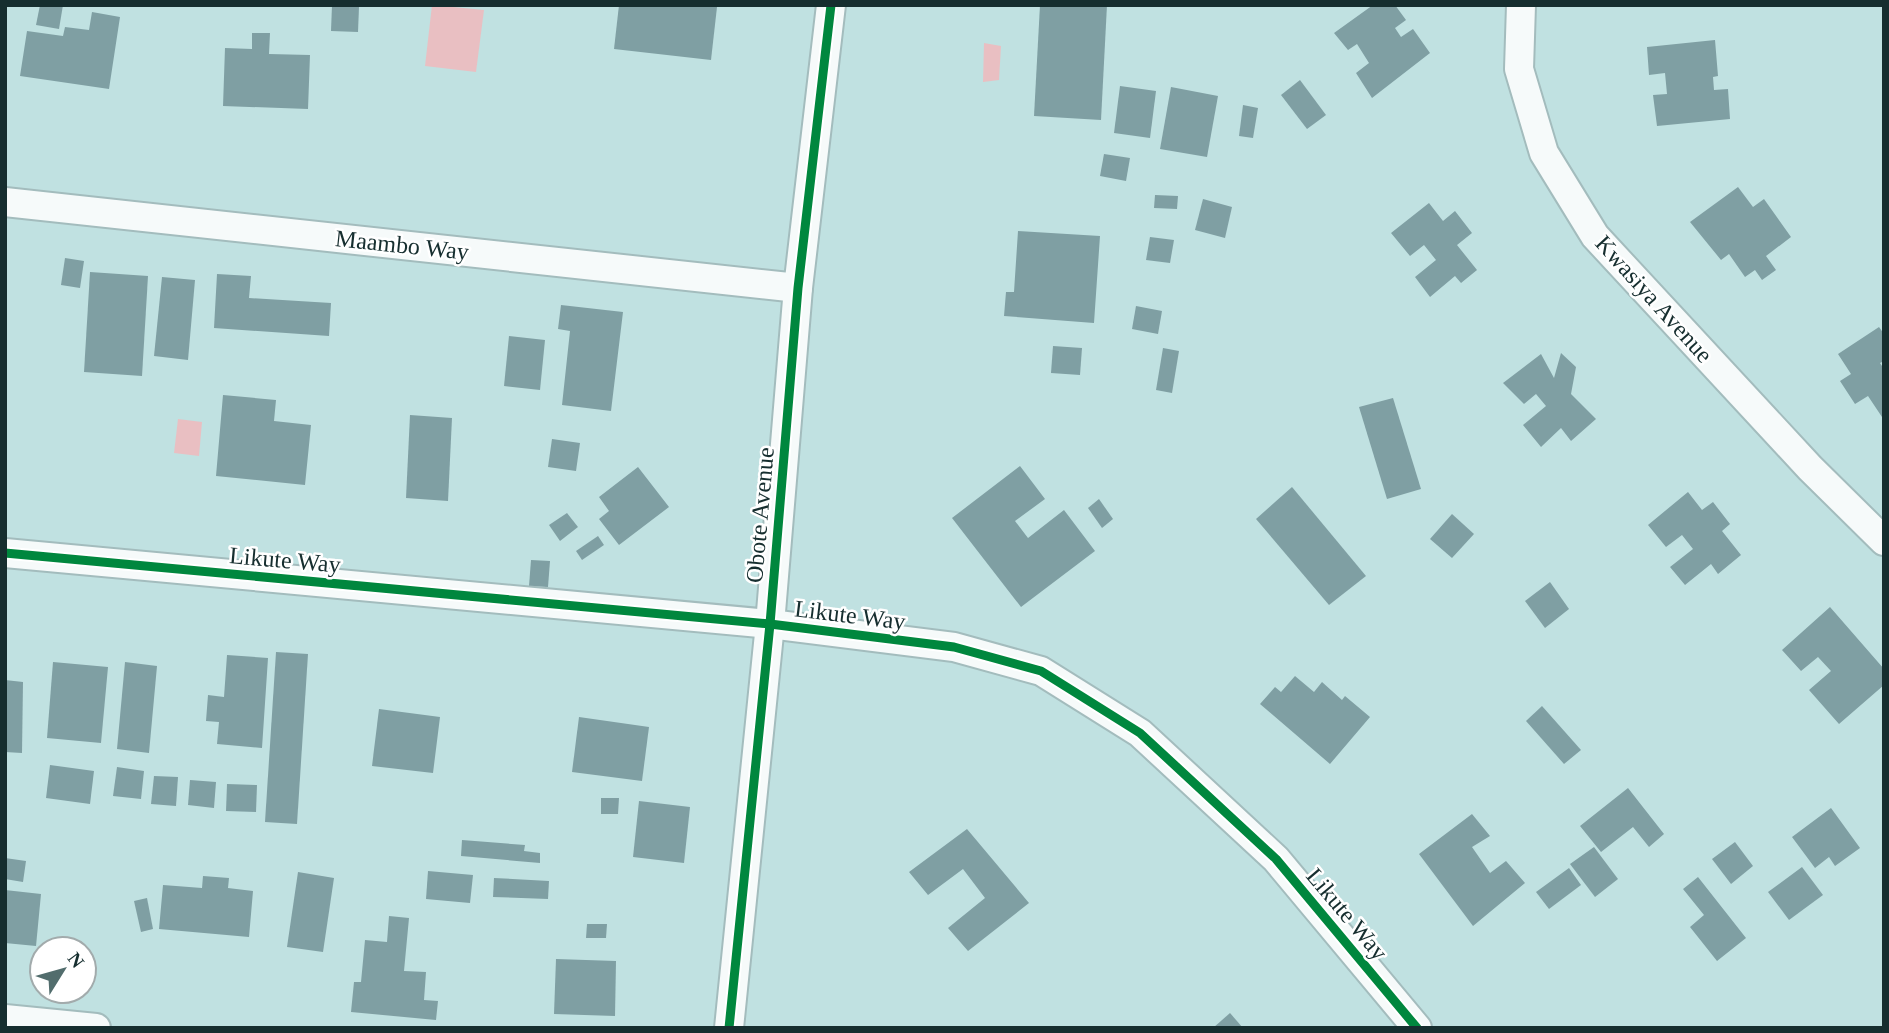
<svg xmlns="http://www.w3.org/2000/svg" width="1889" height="1033" font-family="Georgia,serif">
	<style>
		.water { fill: #e9bfc2 }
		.building { fill: #7f9fa3 }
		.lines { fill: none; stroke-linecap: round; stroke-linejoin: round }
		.minor-casing { stroke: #a3bcbd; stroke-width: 32 }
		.minor { stroke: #f6fafa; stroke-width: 28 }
		.cycleway-casing { stroke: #fff; stroke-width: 13 }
		.cycleway { stroke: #00873e; stroke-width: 9 }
		.labels { text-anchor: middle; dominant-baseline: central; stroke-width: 5; stroke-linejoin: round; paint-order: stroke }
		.street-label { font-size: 24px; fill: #162e2f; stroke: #fff }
	</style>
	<rect width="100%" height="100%" fill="#c0e1e1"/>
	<!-- water -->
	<g class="water">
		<path d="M432,5L484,10L476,72L425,66Z"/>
		<path d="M984,43L1001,46L999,80L983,82Z"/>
		<path d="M178,419L202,422L199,456L174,453Z"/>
	</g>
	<!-- building -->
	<g class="building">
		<path d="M40,5H63L59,29L36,25Z"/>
		<path d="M332,5L359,7L358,32L331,31Z"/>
		<path d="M619,5L717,7L711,60L614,49Z"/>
		<path d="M1040,5H1107L1101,120L1034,116Z"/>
		<path d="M1373,5H1395L1406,20L1395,28L1401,37L1413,29L1430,53L1372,98L1356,73L1369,63L1357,44L1348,50L1334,33Z"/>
		<path d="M92,12L120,17L109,89L20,76L27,31L63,36L65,27L89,30Z"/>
		<path d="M252,33H270L269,54L310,55L308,109L223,106L225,48L252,49Z"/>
		<path d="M1715,40L1718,76L1713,77L1714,90L1728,89L1730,119L1657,126L1653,95L1667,94L1665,73L1649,75L1647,47Z"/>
		<path d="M1300,80L1326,115L1307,129L1281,95Z"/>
		<path d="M1120,86L1156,91L1150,138L1114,133Z"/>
		<path d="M1171,87L1218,96L1207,157L1160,149Z"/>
		<path d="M1243,105L1258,108L1253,138L1239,136Z"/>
		<path d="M1104,154L1130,158L1126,181L1100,176Z"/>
		<path d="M1738,187L1753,207L1764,199L1791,237L1766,256L1776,270L1762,280L1755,270L1745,277L1729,254L1721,260L1690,222Z"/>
		<path d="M1155,195L1178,196L1177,209L1154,208Z"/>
		<path d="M1203,199L1232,207L1225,238L1195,230Z"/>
		<path d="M1429,203L1443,221L1455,211L1472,233L1457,245L1477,270L1461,283L1455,276L1430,297L1415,277L1436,260L1424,245L1410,256L1391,233Z"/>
		<path d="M1018,231L1100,236L1094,323L1004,316L1006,292H1014Z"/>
		<path d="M1150,237L1174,240L1170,263L1146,260Z"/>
		<path d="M65,258L84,261L80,288L61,285Z"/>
		<path d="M90,272L148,276L142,376L84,372Z"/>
		<path d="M217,274L251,276L249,298L331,303L329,336L214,328Z"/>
		<path d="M162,277L195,280L188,360L154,356Z"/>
		<path d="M561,305L623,312L611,411L562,405L570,331L558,329Z"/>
		<path d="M1136,306L1162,311L1158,334L1132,329Z"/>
		<path d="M1879,327L1884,334V361L1880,363L1884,369V420L1868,396L1855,404L1840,381L1851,374L1838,354Z"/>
		<path d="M509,336L545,340L540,390L504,386Z"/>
		<path d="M1053,346L1082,348L1080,375L1051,373Z"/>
		<path d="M1163,348L1179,351L1172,393L1156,390Z"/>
		<path d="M1561,353L1576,367L1571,394L1596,419L1571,441L1561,428L1541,447L1523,425L1546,406L1536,394L1524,404L1503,383L1541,354L1554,378Z"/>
		<path d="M223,395L276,400L274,421L311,425L305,485L216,476Z"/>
		<path d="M1393,398L1421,489L1387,499L1359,407Z"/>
		<path d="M410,415L452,418L448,501L406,498Z"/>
		<path d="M552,439L580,443L576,471L548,467Z"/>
		<path d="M1020,466L1045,499L1015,521L1028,538L1064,510L1095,551L1021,607L952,518Z"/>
		<path d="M638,467L669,507L619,545L599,519L609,511L599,497Z"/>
		<path d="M1292,487L1366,576L1329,605L1256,519Z"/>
		<path d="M1688,492L1702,510L1713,502L1730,524L1722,531L1741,555L1718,574L1711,564L1685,585L1670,567L1693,549L1682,535L1666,547L1648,525Z"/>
		<path d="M1099,499L1113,519L1102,528L1088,508Z"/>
		<path d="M567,513L578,527L560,541L549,525Z"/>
		<path d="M1452,514L1474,534L1452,558L1430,539Z"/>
		<path d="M598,536L604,545L582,560L576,551Z"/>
		<path d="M531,560L550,561L548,587L529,586Z"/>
		<path d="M1550,582L1569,609L1545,628L1525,601Z"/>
		<path d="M1830,607L1884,669V685L1839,724L1809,690L1831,671L1818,657L1801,671L1782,650Z"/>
		<path d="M276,652L308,654L297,824L265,822Z"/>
		<path d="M227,655L268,658L262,748L217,744L219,722L206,721L208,695L224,697Z"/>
		<path d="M53,662L108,667L101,743L47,738Z"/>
		<path d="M125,662L157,666L149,753L117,749Z"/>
		<path d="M1295,676L1314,692L1322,682L1342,700L1345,696L1370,717L1330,764L1260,704L1275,687L1281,692Z"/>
		<path d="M5,680L23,682L22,753L5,752Z"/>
		<path d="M1542,706L1581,750L1564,764L1526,721Z"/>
		<path d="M379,709L440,717L433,773L372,766Z"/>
		<path d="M579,717L649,727L642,781L572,772Z"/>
		<path d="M50,765L94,771L90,804L46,798Z"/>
		<path d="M117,767L144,771L141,799L113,796Z"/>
		<path d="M154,776L178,777L176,806L151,804Z"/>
		<path d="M190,780L216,782L214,808L188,805Z"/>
		<path d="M227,784L257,785L256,812L226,811Z"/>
		<path d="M1628,788L1664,834L1649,847L1633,827L1601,852L1580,826Z"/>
		<path d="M601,798H619L618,814H601Z"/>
		<path d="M639,801L690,807L684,863L633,857Z"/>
		<path d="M1831,808L1860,848L1835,866L1829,857L1815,868L1792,837Z"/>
		<path d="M1472,814L1490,836L1472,847L1490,873L1506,861L1525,883L1473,926L1419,854Z"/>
		<path d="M967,829L1029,903L968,951L948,928L985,898L963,869L928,895L909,872Z"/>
		<path d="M462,840L525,845L524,851L540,853V863L461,856Z"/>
		<path d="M1735,842L1753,866L1731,884L1712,859Z"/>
		<path d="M1594,847L1618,879L1595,897L1570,864Z"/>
		<path d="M5,858L26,861L23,882L5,879Z"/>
		<path d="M1802,867L1823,895L1789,920L1768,892Z"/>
		<path d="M1569,868L1581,885L1549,909L1536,892Z"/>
		<path d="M428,871L473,875L470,903L426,899Z"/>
		<path d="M298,872L334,878L323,952L287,947Z"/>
		<path d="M203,876L229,878L228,888L253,891L249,937L159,929L163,885L202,888Z"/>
		<path d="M1698,877L1746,938L1717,961L1690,927L1704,915L1683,889Z"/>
		<path d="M494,878L549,881L548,899L493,897Z"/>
		<path d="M5,890L41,894L36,946L5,943Z"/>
		<path d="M147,898L153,929L141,932L134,901Z"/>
		<path d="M389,916L409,918L404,971L426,972L424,1000L438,1001L436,1020L351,1012L354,982H361L365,940L387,942Z"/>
		<path d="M587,924H607L606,938H586Z"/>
		<path d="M556,959L616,961L615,1016L554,1014Z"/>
		<path d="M1230,1013L1243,1028H1213Z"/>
	</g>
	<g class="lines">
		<defs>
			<g id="minor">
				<path d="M1521,5L1519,69L1544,153L1595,236L1810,468L1884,541"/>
				<path d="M5,202L798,288"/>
				<path d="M5,553L770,624L954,647L1041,671L1140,733L1276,859L1417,1028"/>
				<path d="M5,1019L96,1028"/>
				<path d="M729,1028L770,624L798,288L831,5"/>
			</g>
		</defs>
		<!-- minor casing -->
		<use href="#minor" class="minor-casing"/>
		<!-- minor -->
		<use href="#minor" class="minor"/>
		<defs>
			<g id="cycleway">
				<path d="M5,553L770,624L954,647L1041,671L1140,733L1276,859L1417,1028"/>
				<path d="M729,1028L770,624L798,288L831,5"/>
			</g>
		</defs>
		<!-- cycleway casing -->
		<use href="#cycleway" class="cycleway-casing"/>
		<!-- cycleway -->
		<use href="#cycleway" class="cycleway"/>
	</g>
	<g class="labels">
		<!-- street labels -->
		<g class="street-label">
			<text transform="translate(402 245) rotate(6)">Maambo Way</text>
			<text transform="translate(1654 299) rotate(48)">Kwasiya Avenue</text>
			<text transform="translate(760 515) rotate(-85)">Obote Avenue</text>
			<text transform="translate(285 560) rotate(5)">Likute Way</text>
			<text transform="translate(850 615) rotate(7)">Likute Way</text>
			<text transform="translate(1347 914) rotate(50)">Likute Way</text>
		</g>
	</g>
	<!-- border -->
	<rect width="1889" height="1033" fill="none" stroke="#162e2f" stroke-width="14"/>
	<!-- north arrow -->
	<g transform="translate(63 970) rotate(53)"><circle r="33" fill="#ffffff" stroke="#a2abac" stroke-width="2"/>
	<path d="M0-5L12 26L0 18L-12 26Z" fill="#526d6d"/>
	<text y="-10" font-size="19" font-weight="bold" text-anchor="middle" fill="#162e2f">N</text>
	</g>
</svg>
